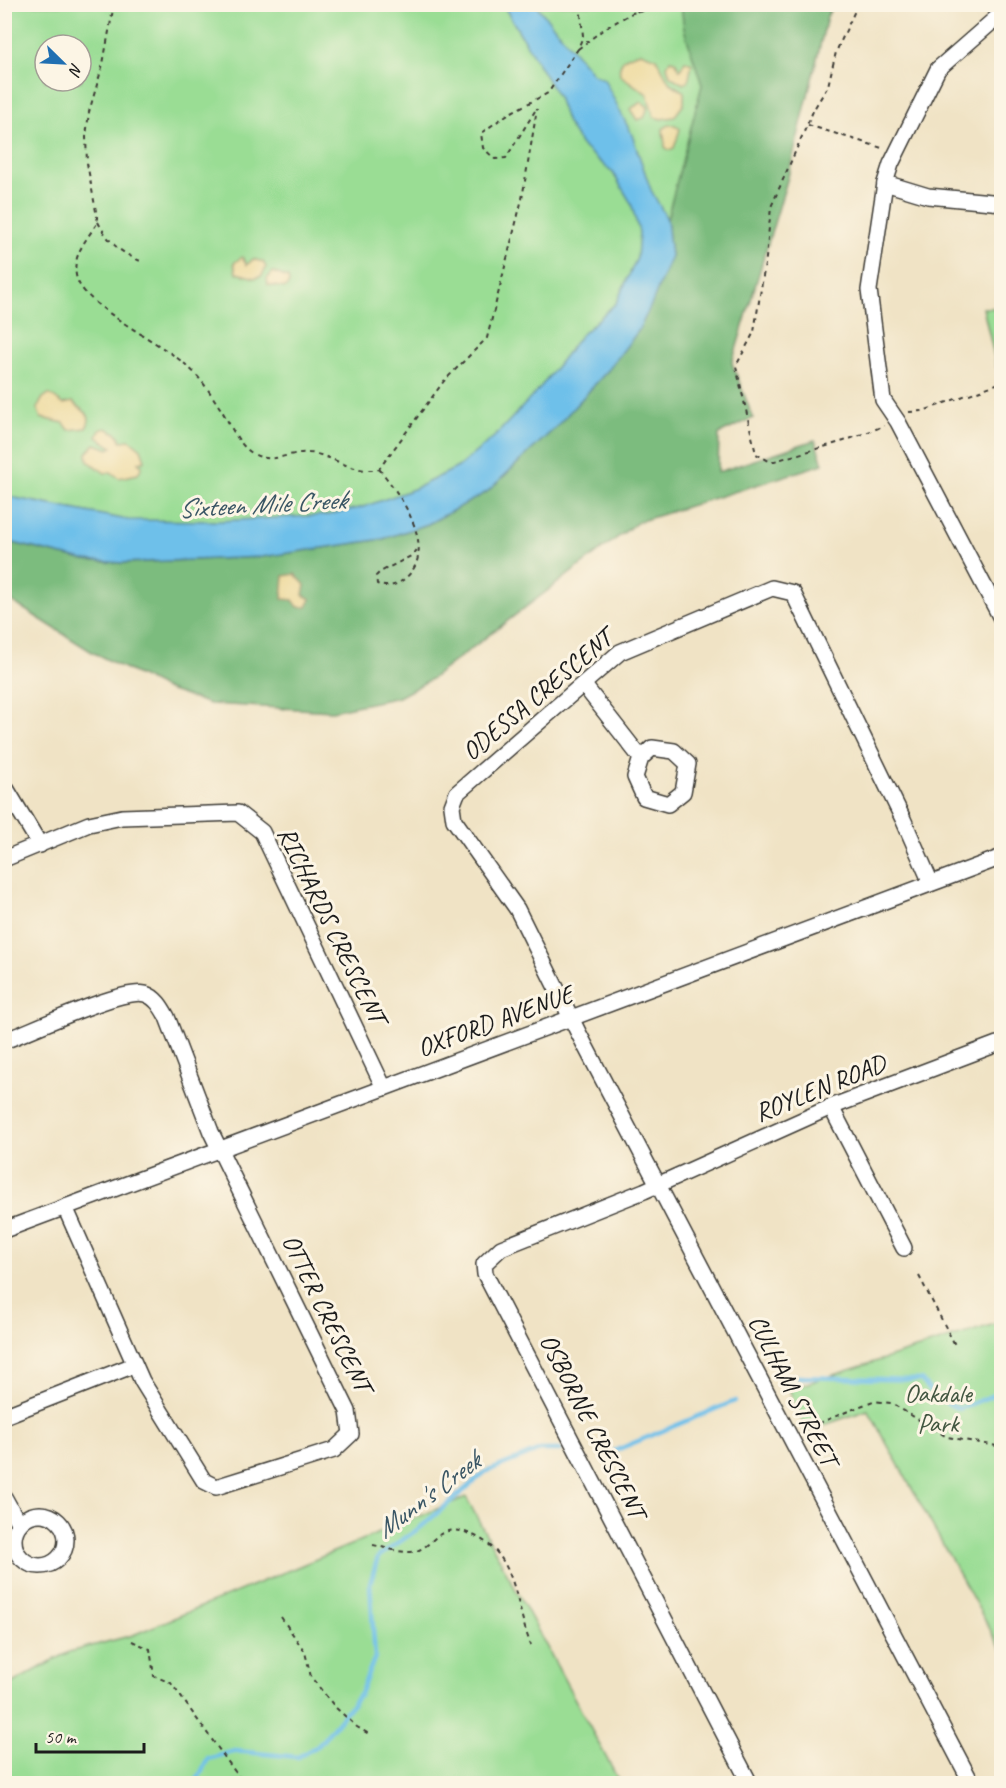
<svg xmlns="http://www.w3.org/2000/svg" width="1006" height="1788" font-family="Caveat,sans-serif">
	<style>
		.green { fill: #9add94; stroke: #5b7c58; stroke-width: 1.5; fill-rule: evenodd }
		.forest { fill: #7bbc7e; stroke: #4c6c4d; stroke-width: 1.5 }
		.sand { fill: #eeda9e; stroke: #857b5d; stroke-width: 1.5 }
		.water { fill: #6ec0ea; stroke: #456e83; stroke-width: 1.5 }
		.lines { fill: none; stroke-linecap: round; stroke-linejoin: round }
		.stream { stroke: #6ec0ea; stroke-width: 4.5 }
		.street-casing { stroke: #3c3a35; stroke-width: 18 }
		.path { stroke: #3c3a35; stroke-width: 2; stroke-dasharray: 4.5 4.5; stroke-linecap: butt }
		.street { stroke: #fff; stroke-width: 15 }
		.labels { text-anchor: middle; dominant-baseline: central; stroke-width: 6; stroke-linejoin: round; paint-order: stroke }
		.street-label { font-size: 26px; fill: #1c1c1c; stroke: #fcf5e5 }
		.park-label { font-size: 26px; fill: #425640; stroke: #fcf5e5 }
		.water-label { font-size: 27px; font-style: italic; fill: #395564; stroke: #fcf5e5 }
	</style>
	<rect width="100%" height="100%" fill="#fcf5e5"/>
	<filter id="ink" filterUnits="userSpaceOnUse"><feTurbulence type="fractalNoise" baseFrequency=".0167" numOctaves="2"/><feDisplacementMap in="SourceGraphic" scale="12" xChannelSelector="R" yChannelSelector="G"/><feConvolveMatrix kernelMatrix="1 2 1 2 8 2 1 2 1" color-interpolation-filters="sRGB"/></filter>
	<filter id="wash" filterUnits="userSpaceOnUse"><feTurbulence type="fractalNoise" baseFrequency=".008" numOctaves="4" result="noise"/><feDisplacementMap in="SourceGraphic" scale="24" xChannelSelector="R" yChannelSelector="G"/><feGaussianBlur stdDeviation="1.35" result="paint"/><feColorMatrix in="noise" values="0 0 0 0 0 0 0 0 0 0 0 0 0 0 0 0 0 1.4 0 .05"/><feComposite in="paint" operator="in"/></filter>
	<g filter="url(#wash)">
		<rect width="100%" height="100%" fill="#f0e3c5"/>
		<!-- green -->
		<g class="green">
			<path d="M5,5H833L795,79L389,691L283,709L168,678L5,572ZM45,45H81V81H45Z"/>
			<path d="M983,308H1001V386Z"/>
			<path d="M1001,1322H1002L1001,1649L868,1410L806,1431L789,1389Z"/>
			<path d="M466,1497L620,1783H5V1687L69,1652L133,1635Z"/>
		</g>
		<!-- forest -->
		<path class="forest" d="M681,5H830L788,177L732,363L753,418L719,434L718,472L815,440L823,464L638,522L431,679L399,697L332,711L210,704L168,690L92,652L5,597L4,541L83,560L122,563L262,557L383,539L428,524L487,492L555,428L609,369L671,256L667,219L702,85L684,29Z"/>
		<!-- sand -->
		<g class="sand">
			<path d="M641,52L656,58L669,82L684,92V104L674,117L661,119L654,117L647,94L620,75C617,60 628,55 641,52Z"/>
			<path d="M670,60L675,61L680,70L685,61L692,64L688,82L683,84L670,76L667,66Z"/>
			<path d="M642,102L648,107L644,118L637,120L630,109Z"/>
			<path d="M669,125H675L680,129L674,148L669,150L665,147C665,140 663,135 663,129Z"/>
			<path d="M242,257L247,265L253,259L263,262L266,267L262,276L255,278L236,273L234,263Z"/>
			<path d="M273,272L288,278L289,283L286,288L268,285L267,279Z"/>
			<path d="M49,394L63,404L73,402C81,411 95,413 86,428L69,430L64,423L41,418L37,408L43,398Z"/>
			<path d="M106,428L118,434L121,441L130,440L141,449L145,460L138,463L142,466L138,474L119,478L111,472L105,473L88,461L87,453L95,444L109,449L112,447L97,437L100,430Z"/>
			<path d="M295,574L305,585L303,595L311,599L307,607H298L293,600L282,599L284,576Z"/>
		</g>
		<!-- water -->
		<path class="water" d="M503,5H536L593,74L604,79L632,135L651,190L667,219L671,256L653,301L639,330L609,369L555,428L487,492L428,524L383,539L262,557L122,563L83,560L5,541V496L128,520L220,521L328,515L363,507L414,489L458,467L495,436L540,388L580,336L616,303L637,258L639,232L631,203L613,173L581,145L567,123L558,97Z"/>
		<g class="lines">
			<!-- stream -->
			<g class="stream">
				<path d="M796,1377L921,1380L937,1398L959,1409L996,1394L1002,1395"/>
				<path d="M614,1451L735,1401"/>
				<path d="M195,1784L208,1759L235,1751L298,1757L319,1745L360,1694L375,1657L370,1584L378,1557L421,1527L485,1472L540,1450H560"/>
			</g>
		</g>
	</g>
	<g filter="url(#ink)">
		<g class="lines">
			<defs>
				<g id="street">
					<path d="M1002,13L938,69L891,164L885,183L869,290L883,400L898,422L1002,620"/>
					<path d="M885,183L928,196L1002,203"/>
					<path d="M583,684L641,758"/>
					<path d="M652,748L674,751L688,764L683,792L668,804L644,797L635,777L641,758Z"/>
					<path d="M4,785L40,845"/>
					<path d="M4,859L89,824L122,817L238,813L262,832L384,1088"/>
					<path d="M931,883L903,819L793,593L772,588L620,652L457,793L452,806L454,820L517,909L579,1034L972,1784"/>
					<path d="M4,1041C31,1031 122,988 145,994C156,997 162,1008 167,1017L211,1132L348,1411L351,1434L334,1450L216,1487L204,1481L142,1381L65,1207"/>
					<path d="M831,1107L904,1248"/>
					<path d="M4,1230L1002,857"/>
					<path d="M4,1416L134,1365"/>
					<path d="M4,1497L19,1524"/>
					<circle cx="40" cy="1540" r="26"/>
					<path d="M750,1784L485,1274L484,1264L501,1248L644,1191L831,1107L997,1044L1002,1046"/>
				</g>
			</defs>
			<!-- street casing -->
			<use href="#street" class="street-casing"/>
			<!-- path -->
			<g class="path">
				<path d="M114,4L103,64L89,112L86,137L87,163L98,222C87,239 70,257 77,279C86,308 163,343 187,366C199,376 210,392 218,405C229,420 236,443 252,453C273,466 288,451 309,453C332,454 352,475 379,469L444,381L487,338L522,199L537,109"/>
				<path d="M858,4L836,52L828,86L814,109L771,207L766,258L754,332L736,366L756,454L771,462L844,441L884,426"/>
				<path d="M637,12L643,4"/>
				<path d="M578,49L604,29L632,13L654,9L657,4"/>
				<path d="M535,111L506,158L495,159L483,148L481,133L508,114L548,93L578,49L583,36L580,4"/>
				<path d="M808,125L882,148"/>
				<path d="M98,222C109,243 120,253 143,262"/>
				<path d="M909,412L923,411L1002,382"/>
				<path d="M379,469C401,495 441,552 403,580C395,586 386,588 377,584L376,576L380,572L413,555L419,547"/>
				<path d="M919,1276L955,1345"/>
				<path d="M802,1430L873,1401L891,1403L947,1437L1002,1447"/>
				<path d="M373,1545C385,1547 407,1556 419,1550C429,1546 435,1535 445,1532C456,1528 467,1532 477,1537C518,1557 515,1608 531,1645"/>
				<path d="M281,1617L305,1652L311,1677L335,1707L357,1727L369,1734"/>
				<path d="M132,1641L150,1649L154,1676L171,1683L244,1784"/>
			</g>
			<!-- street -->
			<use href="#street" class="street"/>
		</g>
	</g>
	<g class="labels">
		<!-- street labels -->
		<g class="street-label">
			<text transform="translate(537 695) rotate(-40)">ODESSA CRESCENT</text>
			<text transform="translate(332 925) rotate(64)">RICHARDS CRESCENT</text>
			<text transform="translate(495 1021) rotate(-20)">OXFORD AVENUE</text>
			<text transform="translate(820 1088) rotate(-22)">ROYLEN ROAD</text>
			<text transform="translate(327 1313) rotate(64)">OTTER CRESCENT</text>
			<text transform="translate(793 1390) rotate(63)">CULHAM STREET</text>
			<text transform="translate(593 1426) rotate(63)">OSBORNE CRESCENT</text>
		</g>
		<!-- park labels -->
		<g class="park-label">
			<text x="938" y="1393">Oakdale<tspan x="938" dy="30">Park</tspan></text>
		</g>
		<!-- water labels -->
		<g class="water-label">
			<text transform="translate(262 504) rotate(-3)">Sixteen Mile Creek</text>
			<text transform="translate(428 1495) rotate(-37)">Munn's Creek</text>
		</g>
	</g>
	<!-- margin -->
	<rect width="1006" height="1788" fill="none" stroke="#fcf5e5" stroke-width="24"/>
	<!-- north arrow -->
	<g transform="translate(63 63) rotate(114)"><circle r="28" fill="#fcf5e5" stroke="#a29e95" stroke-width="1.5"/>
	<path d="M0-4.5L10 22L0 15L-10 22Z" fill="#1f6fb2"/>
	<text y="-9" font-size="16" font-weight="bold" text-anchor="middle" fill="#1c1c1c">N</text>
	</g>
	<!-- scale -->
	<path d="M36 1743v9h108v-9" fill="none" stroke="#1c1c1c" stroke-width="3"/>
	<text x="45" y="1743" font-size="18" fill="#1c1c1c" stroke="#fcf5e5" stroke-width="4.5" paint-order="stroke">50 m</text>
</svg>
